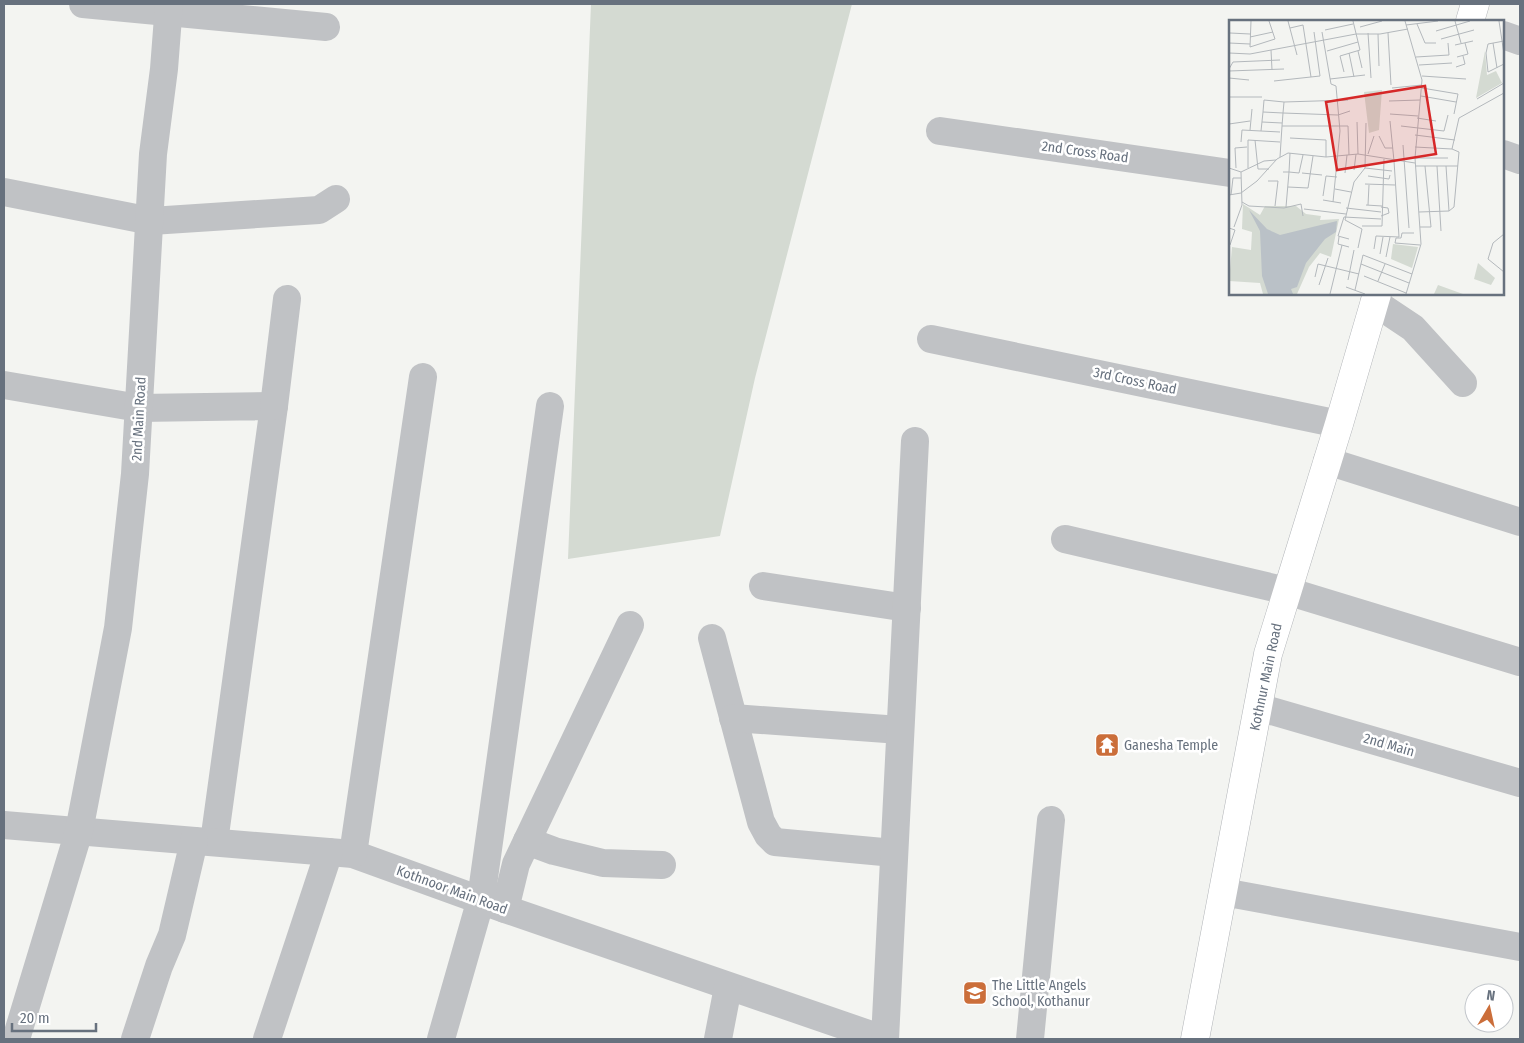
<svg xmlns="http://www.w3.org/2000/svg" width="1524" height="1043" font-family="'Fira Sans Condensed',sans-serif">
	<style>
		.green { fill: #d4dad2 }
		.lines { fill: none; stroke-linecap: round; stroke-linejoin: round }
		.major-casing { stroke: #b1b4b8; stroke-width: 29 }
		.minor { stroke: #c0c2c5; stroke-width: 28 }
		.major { stroke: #fff; stroke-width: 28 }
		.labels { text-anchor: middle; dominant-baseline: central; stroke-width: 5; stroke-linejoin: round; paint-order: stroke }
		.street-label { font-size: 14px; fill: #67717e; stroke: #fff }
		.poi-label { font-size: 14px; fill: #67717e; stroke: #fff; text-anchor: start }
		.inset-road { fill: none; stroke: #b3b8bc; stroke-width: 1 }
		.view { fill: #d62828; fill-opacity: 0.15; stroke: #d62828; stroke-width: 2.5 }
		.inset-edge { fill: none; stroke: #67717e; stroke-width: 2.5 }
	</style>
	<rect width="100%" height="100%" fill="#f3f4f1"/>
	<!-- green -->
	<path class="green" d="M591,4H852L755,378L720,536L568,559Z"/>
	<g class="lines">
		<defs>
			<g id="major">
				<path d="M1470,21L1475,4"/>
				<path d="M1195,1039L1268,654L1339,424L1377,294"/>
			</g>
		</defs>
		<!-- major casing -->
		<use href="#major" class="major-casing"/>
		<!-- minor -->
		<g class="minor">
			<path d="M83,4L326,27"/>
			<path d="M1503,35L1520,41"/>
			<path d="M940,131L1230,173"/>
			<path d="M1503,154L1520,160"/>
			<path d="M4,192L151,221L319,210L336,199"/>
			<path d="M1374,302L1413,328L1463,383"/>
			<path d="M931,339L1339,424"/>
			<path d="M4,385L139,408L274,406L214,842"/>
			<path d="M274,406L287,299"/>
			<path d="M1327,461L1520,522"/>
			<path d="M1065,539L1287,591L1520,662"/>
			<path d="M763,586L907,608"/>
			<path d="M712,638L761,822L768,835L775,842L894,853"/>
			<path d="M1258,707L1520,783"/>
			<path d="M733,718L900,730"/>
			<path d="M4,825L353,854L505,909L883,1039"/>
			<path d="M527,841L554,851L603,863L662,865"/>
			<path d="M353,854L423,377"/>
			<path d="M1223,892L1520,947"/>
			<path d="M505,909L516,864L630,625"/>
			<path d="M16,1039L79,831L118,628L135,474L153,154L164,69L169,4"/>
			<path d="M135,1039L159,966L172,935L194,841"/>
			<path d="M267,1039L329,852"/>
			<path d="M441,1039L481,899L550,406"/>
			<path d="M718,1039L728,987"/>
			<path d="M885,1039L915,441"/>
			<path d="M1030,1039L1051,820"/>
		</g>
		<!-- major -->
		<use href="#major" class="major"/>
	</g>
	<!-- icons -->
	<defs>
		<symbol id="temple-square" viewBox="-11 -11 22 22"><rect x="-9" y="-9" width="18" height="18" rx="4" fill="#cb6e3a" stroke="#fff"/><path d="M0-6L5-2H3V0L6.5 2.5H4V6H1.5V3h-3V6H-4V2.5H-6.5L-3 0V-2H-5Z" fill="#fff"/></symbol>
		<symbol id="school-square" viewBox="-11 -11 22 22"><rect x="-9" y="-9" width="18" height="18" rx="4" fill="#cb6e3a" stroke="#fff"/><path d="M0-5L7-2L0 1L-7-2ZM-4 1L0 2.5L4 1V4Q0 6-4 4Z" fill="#fff"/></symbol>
	</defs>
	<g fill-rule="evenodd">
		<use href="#temple-square" x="1093" y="731" width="28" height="28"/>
		<use href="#school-square" x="961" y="979" width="28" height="28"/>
	</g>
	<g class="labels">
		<!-- street labels -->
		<g class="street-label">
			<text transform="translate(1085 152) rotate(8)">2nd Cross Road</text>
			<text transform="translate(1135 381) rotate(12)">3rd Cross Road</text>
			<text transform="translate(139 419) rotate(-87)">2nd Main Road</text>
			<text transform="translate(1266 677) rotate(-78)">Kothnur Main Road</text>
			<text transform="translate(1389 745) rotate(16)">2nd Main</text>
			<text transform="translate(452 890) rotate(20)">Kothnoor Main Road</text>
		</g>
		<!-- poi labels -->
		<g class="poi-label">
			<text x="1124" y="745">Ganesha Temple</text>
			<text x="992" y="985">The Little Angels<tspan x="992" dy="16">School, Kothanur</tspan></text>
		</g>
	</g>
	<!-- overview -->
	<g transform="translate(1229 20)">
		<rect width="275" height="275" fill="#f3f4f1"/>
		<path d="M256,31L258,55L267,51L273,63L247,78ZM153,70L150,110L140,113L135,72ZM14,184L31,195L36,186H67L77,194L92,196L91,200L110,199L102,237L91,233L80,247L68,274H34L31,263L0,261L3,227L22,230L23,212L13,209ZM164,224L189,227L183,248L162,239ZM249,243L266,258L262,265L245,259ZM209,265L234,274H205Z" fill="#d4dad2"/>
		<path d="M20,190L38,209L51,215L108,201L107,212L96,219L77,243L68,267L62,269L64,274H39L33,256L31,211Z" fill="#bac1c7"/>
		<path class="inset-road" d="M59,1L68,35M176,1L193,60L186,138L192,224L177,274M226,1L232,23M270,1L275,34M188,4L196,23H207M177,5L209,1M131,7L153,1M61,8L74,5L82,57M96,10L124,4M207,11L241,1M93,12L102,64L107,66L111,111L104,182M1,13L21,14M139,13L142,58M159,13L162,65M149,14L150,46M21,17L44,12M212,19L245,10M275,21L259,24L257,33L259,52L275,44M0,23L21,24M264,23L268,48M226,25L244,21M21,27L46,19L40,1M21,27L22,1M42,30L43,50M98,31L129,22M129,31L133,48M0,33L21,34L127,14H151L179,9M120,33L125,57M187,37L220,35L219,23M228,37L239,34L236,23M190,45L223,43M227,47L236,44L234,36M0,49L4,42L51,40M0,51L55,49M115,52L111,36L131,30L124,1M193,56L237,59M0,58L20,60M101,59L136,55M45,61L91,56L85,12M163,68L193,65M193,68L229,74L225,94M192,76L227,82M0,77H33M248,79L275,63M119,80L55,82L54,93L109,95L121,91M160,81L191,80M34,92L35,80L55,82M161,94L189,96M188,98L207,101M161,101L165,141M33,102L53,103M128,102L129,134M0,104L21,101M172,106L215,111L219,95M21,110L23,89M32,111L34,92L54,93L53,106M186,115L226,120M150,116L156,128H164M61,118L97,120V137M26,120L29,149H40M12,122L13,110L51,112M174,125L180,208M186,127L223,129L230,132L225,187L220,191L190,192M223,129L230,98L275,73M139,134L145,116M51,137L53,106H119L120,135M186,138H219M186,146H229M208,146L212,211M217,146L220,191M0,148L12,152L35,141L47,140M7,148L6,128L18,127M19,148V120L51,122M136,148L137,103M125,150L127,134M54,152H60L61,133M73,153L93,155M116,153L118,135M139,156L160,159L161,155M39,161H49L46,186M136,164L166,165M59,167L79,168L84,136M106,169L122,172M0,175L12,173L28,161L48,139L59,133L97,137L129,134L186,143M2,175L4,158H12M94,176L97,156L108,157M94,180L112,183M13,182L20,186L55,188L72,184L74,196M137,185L153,186M139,185L140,165M57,187L60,152L70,153L74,135M117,188L152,192M75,189L117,194M152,196L160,193L159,188L152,187M133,206H153L155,139M5,207L13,185L12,152M191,207H202L196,146M0,208L6,210L1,225M185,213H173L172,218H167L166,223L191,225M275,214L264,223L259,239L275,252M110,217L109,224L120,227M120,219L109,216L115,197L152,199M129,228L133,209L116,200L125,162L136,148L163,151M145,229L147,216L170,217L165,141M151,234L154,217M157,237L161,217M132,244L180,263M135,256L177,273M86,257L89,244L130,254M119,260L125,230M149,261L156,244M90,265L99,238M117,267L136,274M126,270L134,235L183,254M101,274L113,225"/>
		<path class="view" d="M196,66L207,134L108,150L97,82Z"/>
		<rect width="275" height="275" class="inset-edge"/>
	</g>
	<!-- border -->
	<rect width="1524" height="1043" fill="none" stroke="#67717e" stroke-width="10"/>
	<!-- north arrow -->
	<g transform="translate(1489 1008) rotate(9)"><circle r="24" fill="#ffffff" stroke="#c2c6cb"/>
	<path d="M0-4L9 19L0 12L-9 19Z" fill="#cb6e3a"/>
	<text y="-8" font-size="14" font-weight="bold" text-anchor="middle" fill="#67717e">N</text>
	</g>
	<!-- scale -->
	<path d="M12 1023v8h84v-8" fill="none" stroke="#67717e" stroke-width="2.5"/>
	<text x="20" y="1023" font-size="15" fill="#67717e" stroke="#ffffff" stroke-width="4" paint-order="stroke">20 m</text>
</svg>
